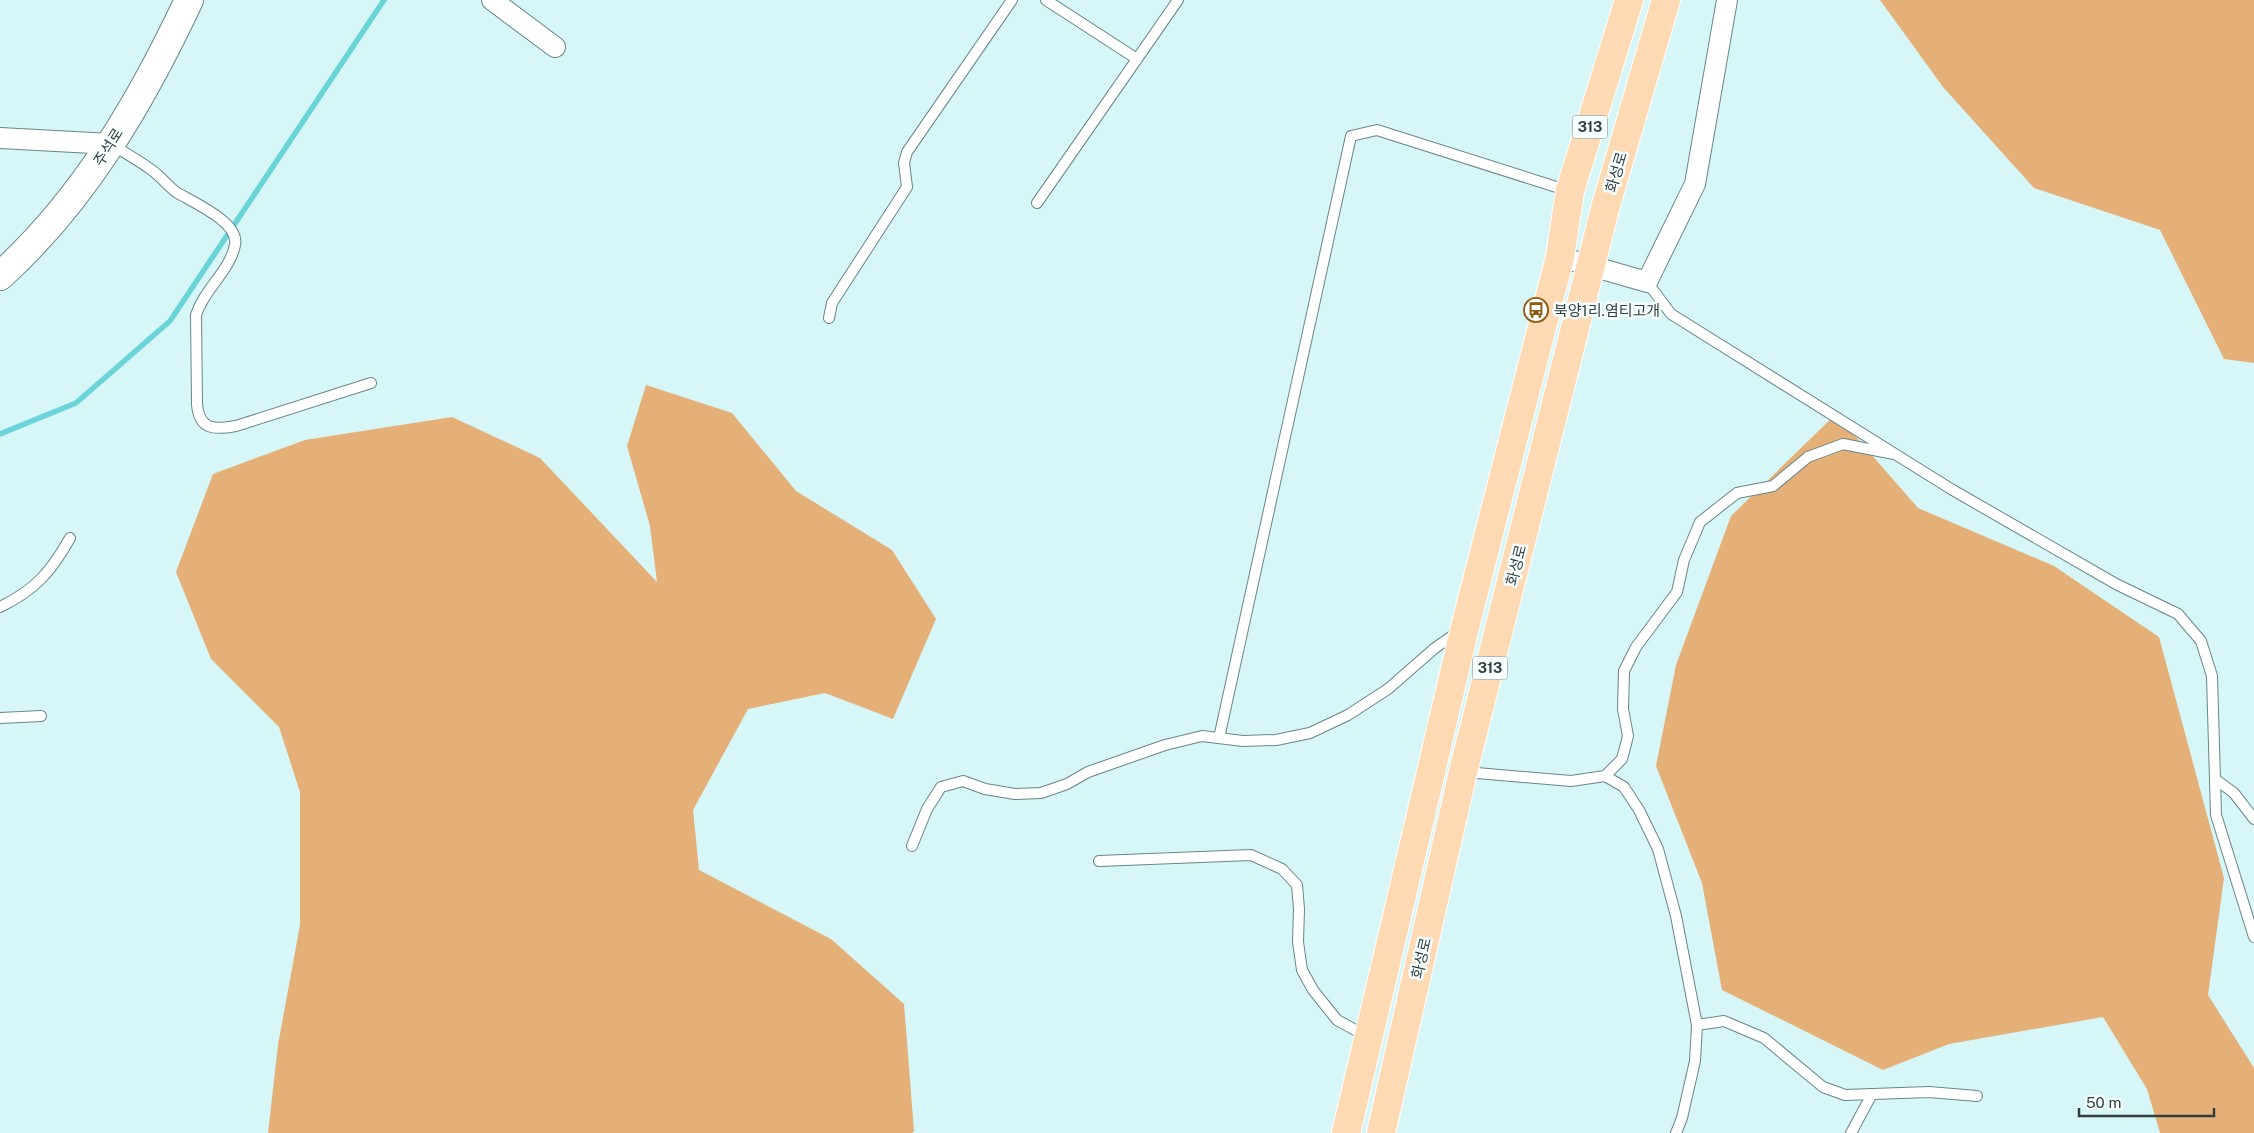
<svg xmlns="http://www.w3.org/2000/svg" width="2254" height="1133" font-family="'Public Sans','Noto Sans KR',sans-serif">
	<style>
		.green { fill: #e4b078 }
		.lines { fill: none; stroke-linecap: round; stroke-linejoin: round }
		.stream { stroke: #6ad4d8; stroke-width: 5.5 }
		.service-casing { stroke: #688687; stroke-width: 12 }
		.minor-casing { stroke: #688687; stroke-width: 22 }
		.secondary-casing { stroke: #688687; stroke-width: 30 }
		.primary-casing { stroke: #fff; stroke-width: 30 }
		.service { stroke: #fff; stroke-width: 10 }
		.minor { stroke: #fff; stroke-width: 20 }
		.secondary { stroke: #fff; stroke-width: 28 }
		.primary { stroke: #fddab3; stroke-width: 28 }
		.labels { text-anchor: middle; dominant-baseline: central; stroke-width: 5; stroke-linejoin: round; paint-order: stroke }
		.shield { fill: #f7fefe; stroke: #6d7878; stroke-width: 1 }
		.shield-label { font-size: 14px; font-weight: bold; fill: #323f3f }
		.street-label { font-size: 15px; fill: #323f3f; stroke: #f7fefe }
		.poi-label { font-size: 15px; fill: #323f3f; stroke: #f7fefe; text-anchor: start }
	</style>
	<rect width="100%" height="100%" fill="#d6f6f7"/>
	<!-- green -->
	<g class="green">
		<path d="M1880,0H2254V363L2224,359L2160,230L2034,188L1943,87Z"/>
		<path d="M646,385L732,413L796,491L892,550L936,619L893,719L825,693L748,709L693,810L699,870L831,939L904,1004L914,1131L912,1133H268L278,1045L300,925V792L279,727L211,659L176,572L213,474L305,440L452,417L540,458L657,582L650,526L627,446Z"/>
		<path d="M1836,414L1918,508L2054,566L2159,637L2224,878L2208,995L2254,1068V1133H2160L2147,1089L2103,1017L1949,1044L1883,1070L1722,990L1702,883L1656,766L1676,665L1731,516Z"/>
	</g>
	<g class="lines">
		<!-- stream -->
		<path class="stream" d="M0,434L76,403L170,321L384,0"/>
		<defs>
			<g id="service">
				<path d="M1046,0L1137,59"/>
				<path d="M111,144C125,153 140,161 153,171C161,177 168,186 176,192C192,202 240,222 235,245C230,271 204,289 196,315L197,404C199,430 214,430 236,426L371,383"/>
				<path d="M1037,203L1178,0"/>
				<path d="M1647,282L1671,314L1951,489L2116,584L2178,614L2201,641L2212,676L2216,815L2254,937"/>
				<path d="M829,318L832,303L907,187L904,163L907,152L1012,0"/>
				<path d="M0,607C35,590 51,572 70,538"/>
				<path d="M0,718L41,716"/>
				<path d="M1219,738L1351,136L1377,130L1569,191"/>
				<path d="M1465,772L1571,781L1605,776L1622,759L1628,736L1623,709L1624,671L1636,647L1677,592L1684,560L1700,522L1737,493L1773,486L1808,457L1843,444L1894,454"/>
				<path d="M1605,776L1624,787L1639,810L1658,849L1676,916L1697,1025L1695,1061L1682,1118L1676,1133"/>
				<path d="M2215,779L2234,793L2254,819"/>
				<path d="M912,846L927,809L941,787L963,781L985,789L1015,794L1041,793L1067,784L1088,772L1165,745L1202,736L1243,741L1276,740L1310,733L1348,715L1388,689L1435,648L1458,632"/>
				<path d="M1099,861L1251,855L1282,869L1297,885L1299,909L1298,942L1302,970L1313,990L1337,1020L1368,1037"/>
				<path d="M1697,1025L1724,1021L1764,1038L1823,1087L1845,1095L1929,1092L1977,1096"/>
				<path d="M1851,1133L1872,1094"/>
			</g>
			<g id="minor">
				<path d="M492,0L555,47"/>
				<path d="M0,138L111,144"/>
				<path d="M1560,257L1647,282L1695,184L1727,0"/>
			</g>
			<path id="secondary" d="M0,276C84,200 141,102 189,0"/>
			<g id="primary">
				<path d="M1346,1133L1465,627L1560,257L1570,191L1629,0"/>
				<path d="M1381,1133L1463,772L1606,205L1666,0"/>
			</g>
		</defs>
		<!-- service casing -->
		<use href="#service" class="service-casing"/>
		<!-- minor casing -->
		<use href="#minor" class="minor-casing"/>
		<!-- secondary casing -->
		<use href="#secondary" class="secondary-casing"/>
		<!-- primary casing -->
		<use href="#primary" class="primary-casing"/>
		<!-- service -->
		<use href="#service" class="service"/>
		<!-- minor -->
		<use href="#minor" class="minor"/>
		<!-- secondary -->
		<use href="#secondary" class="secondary"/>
		<!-- primary -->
		<use href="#primary" class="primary"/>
	</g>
	<!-- icons -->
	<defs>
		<symbol id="bus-ring" viewBox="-11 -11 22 22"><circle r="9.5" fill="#f7fefe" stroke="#8f5a0e" stroke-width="1.5"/><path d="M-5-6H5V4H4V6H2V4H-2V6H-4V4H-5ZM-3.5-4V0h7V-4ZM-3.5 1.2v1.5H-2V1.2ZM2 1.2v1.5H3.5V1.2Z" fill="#8f5a0e"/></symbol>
	</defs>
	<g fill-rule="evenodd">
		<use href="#bus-ring" x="1522" y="296" width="28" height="28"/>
	</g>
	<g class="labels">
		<!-- shield labels -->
		<g class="shield">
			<rect x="1572.5" y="115.5" width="35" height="23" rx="4"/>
			<rect x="1472.5" y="656.5" width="35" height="23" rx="4"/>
		</g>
		<g class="shield-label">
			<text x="1590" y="127">313</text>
			<text x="1490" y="668">313</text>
		</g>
		<!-- street labels -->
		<g class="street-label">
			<text transform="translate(108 147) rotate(-58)">주석로</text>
			<text transform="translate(1616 172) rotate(-74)">화성로</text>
			<text transform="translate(1516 565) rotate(-76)">화성로</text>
			<text transform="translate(1421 958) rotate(-77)">화성로</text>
		</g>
		<!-- poi labels -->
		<g class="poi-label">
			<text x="1554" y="310">북양1리.염티고개</text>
		</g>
	</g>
	<!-- scale -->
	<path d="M2079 1108v8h135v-8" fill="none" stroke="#323f3f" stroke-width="2.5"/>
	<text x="2086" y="1108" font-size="15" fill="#323f3f" stroke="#f7fefe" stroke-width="4" paint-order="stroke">50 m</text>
</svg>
